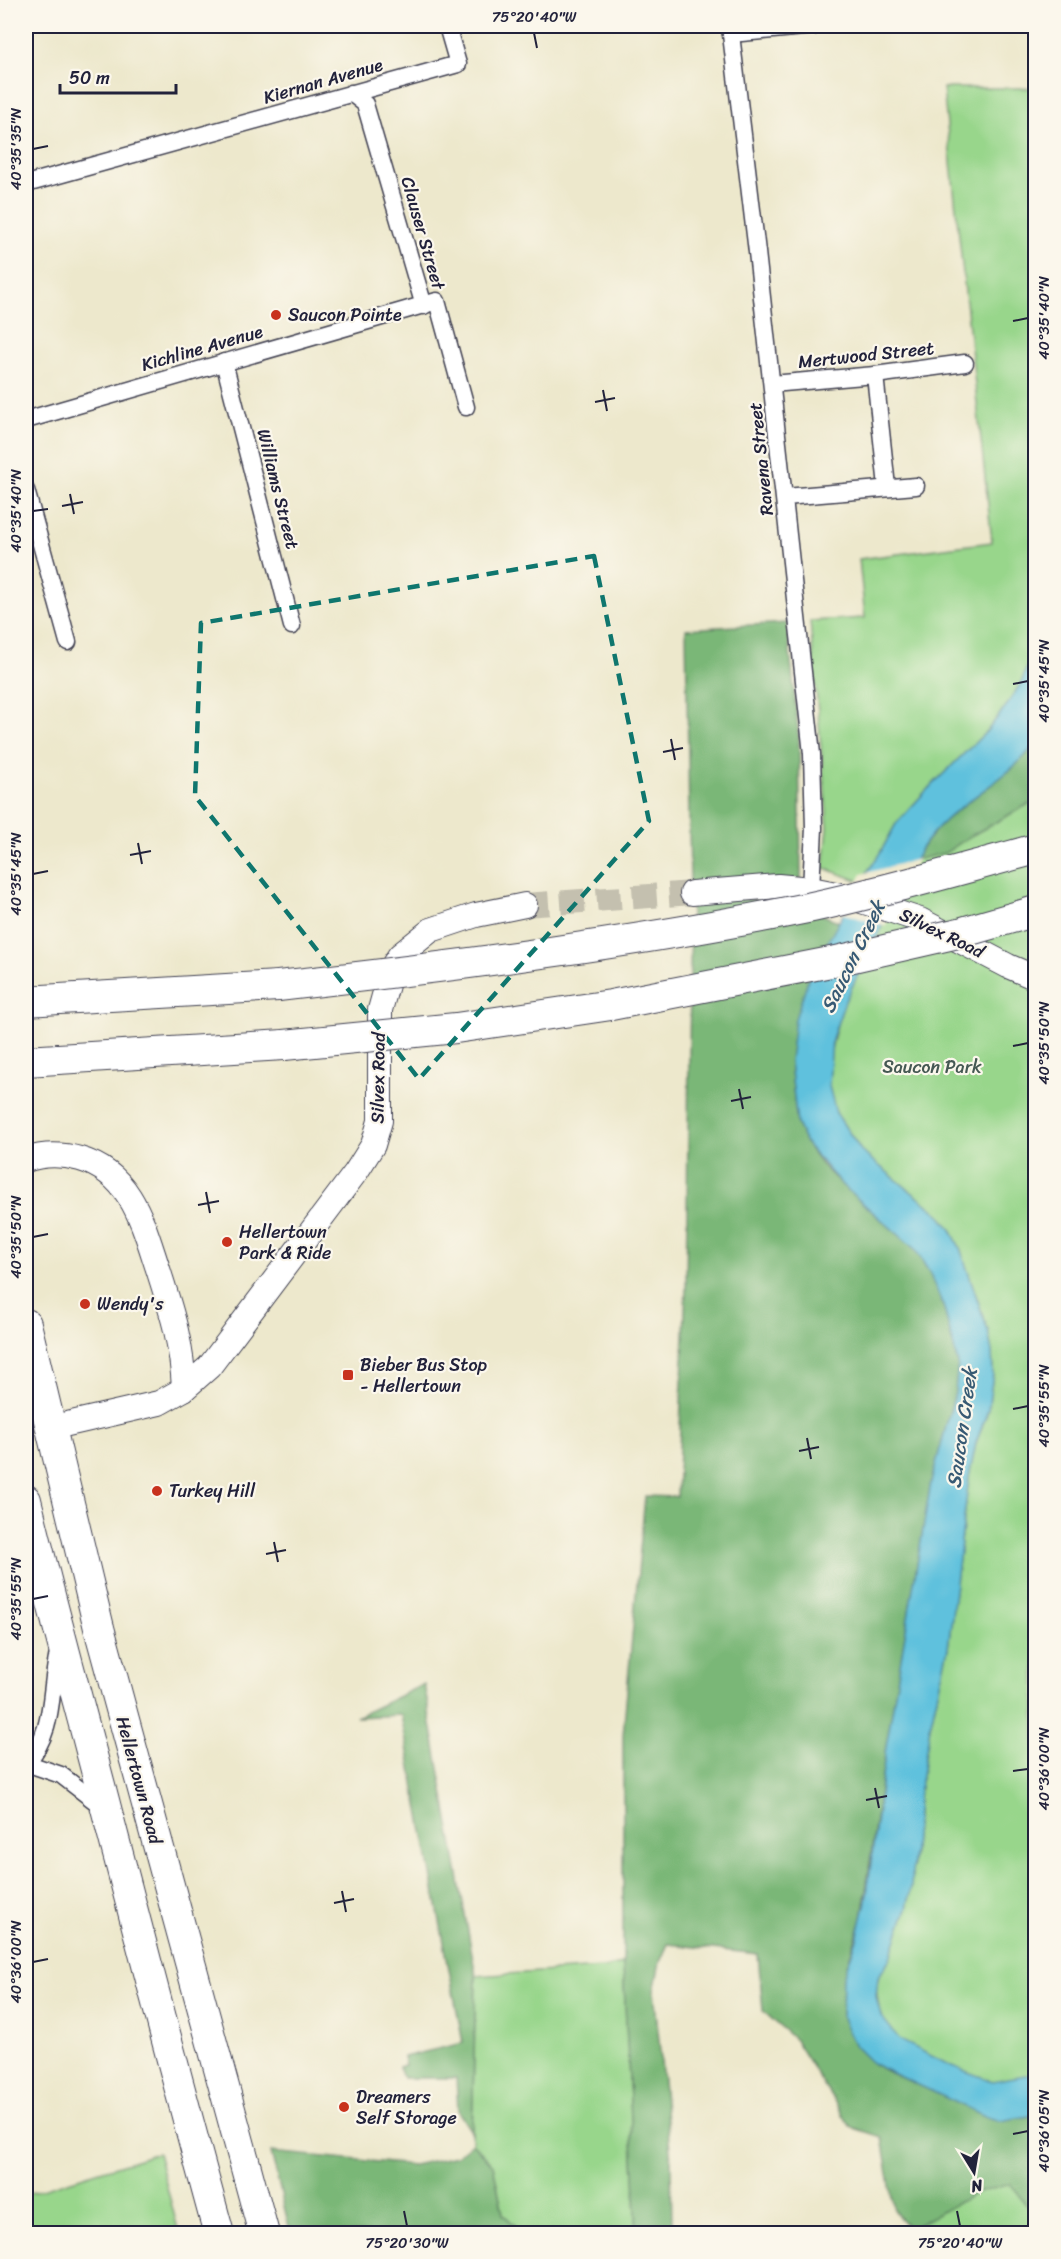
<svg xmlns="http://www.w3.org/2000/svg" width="1061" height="2259" font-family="Sriracha,sans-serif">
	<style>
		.green { fill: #98d68b; stroke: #5d7c63; stroke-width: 1.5 }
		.forest { fill: #7ab777; stroke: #4e6c59; stroke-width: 1.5 }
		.water { fill: #5fc1dd; stroke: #40728c; stroke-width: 1.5 }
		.pier { fill: #ede8cc }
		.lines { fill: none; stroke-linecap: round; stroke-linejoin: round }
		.secondary-tunnel { stroke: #c4c0af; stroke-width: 24; stroke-dasharray: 24 12; stroke-linecap: butt }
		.street-casing { stroke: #404051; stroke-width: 19 }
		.secondary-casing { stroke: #404051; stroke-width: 26 }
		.highway-casing { stroke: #404051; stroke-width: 32 }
		.street { stroke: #fff; stroke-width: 16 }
		.secondary { stroke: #fff; stroke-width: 24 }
		.highway { stroke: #fff; stroke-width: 30 }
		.highway-bridge-casing { stroke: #404051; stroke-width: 32; stroke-linecap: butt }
		.highway-bridge { stroke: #fff; stroke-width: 30 }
		.marked { fill: none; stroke: #0f766e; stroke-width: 4.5; stroke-dasharray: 12 8; stroke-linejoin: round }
		.ticks { fill: none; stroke: #22223b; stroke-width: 2 }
		.poi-dot { fill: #c8321e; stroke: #fbf7ec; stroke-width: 2 }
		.labels { text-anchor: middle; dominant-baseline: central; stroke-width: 4.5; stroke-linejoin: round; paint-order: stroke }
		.street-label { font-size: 18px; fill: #22223b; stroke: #fbf7ec }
		.poi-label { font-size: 18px; fill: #22223b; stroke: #fbf7ec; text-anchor: start }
		.park-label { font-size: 18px; fill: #455853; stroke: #fbf7ec }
		.water-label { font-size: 20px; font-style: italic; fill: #375a74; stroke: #fbf7ec }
		.neatline { fill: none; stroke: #22223b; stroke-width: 2 }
		.ticks-label { font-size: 15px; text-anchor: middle; fill: #22223b }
	</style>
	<rect width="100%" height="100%" fill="#fbf7ec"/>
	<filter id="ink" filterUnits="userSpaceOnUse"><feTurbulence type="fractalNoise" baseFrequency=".0167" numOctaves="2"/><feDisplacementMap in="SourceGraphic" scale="12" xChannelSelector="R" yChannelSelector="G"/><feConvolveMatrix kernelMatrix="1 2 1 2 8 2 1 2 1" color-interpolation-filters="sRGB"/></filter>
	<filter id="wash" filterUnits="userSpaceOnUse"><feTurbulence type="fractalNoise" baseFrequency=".008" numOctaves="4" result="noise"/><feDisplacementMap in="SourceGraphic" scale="24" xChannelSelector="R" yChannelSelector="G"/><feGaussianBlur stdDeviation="1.35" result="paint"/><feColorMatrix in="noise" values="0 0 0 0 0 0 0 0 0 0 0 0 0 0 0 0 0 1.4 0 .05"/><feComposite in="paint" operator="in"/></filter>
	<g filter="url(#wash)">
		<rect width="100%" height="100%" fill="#ede8cc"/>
		<!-- green -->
		<g class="green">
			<path d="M943,88H1035V645L1021,683L1007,705L987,731L925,792L896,824L880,853L928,837L945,820L1030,752L1035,744V2233H911L876,1987L878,1978L890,1958L907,1909L911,1887L918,1799L930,1727L948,1648L969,1477L976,1443L988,1410L993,1374L992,1352L988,1331L960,1248L950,1228L939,1214L862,1152L836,1113L832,1101L829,1086L830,1054L837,1024L845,1001L897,895L824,868L828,827L810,621L865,618L859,559L992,542Z"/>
			<path d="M623,1964L637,2233H523L503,2214L493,2165L472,2143L476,1976L603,1968Z"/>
			<path d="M158,2153L179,2233H26V2194Z"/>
		</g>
		<!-- forest -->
		<g class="forest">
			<path d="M787,623L799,739L801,879L690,885L686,629Z"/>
			<path d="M1035,744V803L1027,805L969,837L945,853L915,860C941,807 1000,789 1035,744Z"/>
			<path d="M743,899L796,904L840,922L832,937L790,1061L797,1124L807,1145L821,1164L842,1185L915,1249L929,1272L944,1308L958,1364L955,1393L931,1483L886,1747L862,1919L843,1978L842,2018L873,2064L889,2072L1000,2121L1035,2115V2216L1010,2184L974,2194L910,2229L894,2211L882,2137L851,2127L795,2040L763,2011L758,1954L668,1944L660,1962L654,1991L671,2161L672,2233L637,2234L623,1964V1735L645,1496L677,1497L686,1287L691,903Z"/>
			<path d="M424,1684L476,1976L472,2133L458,2111L456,2078H403L399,2067L405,2065L403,2057L463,2043L401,1715L356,1717Z"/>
			<path d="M472,2143L493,2165L503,2214L523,2233H302L289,2227L271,2152L413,2165L456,2156Z"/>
		</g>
		<!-- water -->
		<path class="water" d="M1035,645V744C1003,786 949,804 920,850L845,1001L832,1039L829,1086L836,1113L862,1152L939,1214L950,1228L960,1248L988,1331L992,1352L993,1374L988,1410L976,1443L969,1477L948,1648L930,1727L918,1799L911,1887L907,1909L890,1958L878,1978L876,1996L881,2016L900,2040L949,2065L992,2081L1026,2075L1035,2071V2115L1000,2121L987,2117L873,2064L855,2046L842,2018L843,1978L857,1939L866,1901L886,1747L931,1482L955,1393L958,1364L944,1308L929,1272L915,1249L842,1185L807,1145L797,1124L790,1061L795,1019L810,974L864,877L880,853L896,824L925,792L987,731L1007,705L1021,683Z"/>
		<!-- pier -->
		<path class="pier" d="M918,859L885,926L841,913L862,874Z"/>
	</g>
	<g filter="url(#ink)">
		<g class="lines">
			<!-- secondary-tunnel -->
			<path class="secondary-tunnel" d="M525,905L692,893"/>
			<defs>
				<g id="street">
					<path d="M730,26L757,252L812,754L814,828L811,889"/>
					<path d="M731,34L815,26"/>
					<path d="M351,93L365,104L424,306"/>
					<path d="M26,184L458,64L447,26"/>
					<path d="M224,362L292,626"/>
					<path d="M875,375L887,487"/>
					<path d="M772,384L875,375L965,363"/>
					<path d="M26,420L437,301L466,407"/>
					<path d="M26,490L68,642"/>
					<path d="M785,497L916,486"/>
					<path d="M26,1763L61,1775L105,1809"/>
					<path d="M26,1764C57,1728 48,1692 59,1649"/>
				</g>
				<g id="secondary">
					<path d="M692,893L778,886L811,889L846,896L920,920L1008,966L1036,978"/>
					<path d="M26,1160C43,1154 62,1154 80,1159C132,1174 143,1224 158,1269C172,1313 182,1343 184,1389"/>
					<path d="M50,1428L159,1403L184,1389L209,1367L356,1172L373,1145L380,1121V1010L392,967L400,955L431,930L476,915L525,905"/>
				</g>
				<g id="highway">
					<path d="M26,1001L278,986"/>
					<path d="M26,1061L284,1045"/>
					<path d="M26,1324L99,1628L264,2234"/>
					<path d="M26,1500C51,1604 80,1708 107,1812C144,1953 180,2093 219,2234"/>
				</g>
			</defs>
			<!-- street casing -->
			<use href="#street" class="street-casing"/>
			<!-- secondary casing -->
			<use href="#secondary" class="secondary-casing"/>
			<!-- highway casing -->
			<use href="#highway" class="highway-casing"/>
			<!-- street -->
			<use href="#street" class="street"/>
			<!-- secondary -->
			<use href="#secondary" class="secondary"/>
			<!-- highway -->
			<use href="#highway" class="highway"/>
			<defs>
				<g id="highway-bridge">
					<path d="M278,986C457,966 636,943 812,907C887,891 961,869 1036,849"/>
					<path d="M284,1045L456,1028L611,1005L836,961L963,932L1036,911"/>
				</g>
			</defs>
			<!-- highway-bridge casing -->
			<use href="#highway-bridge" class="highway-bridge-casing"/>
			<!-- highway-bridge -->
			<use href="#highway-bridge" class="highway-bridge"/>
		</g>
	</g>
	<!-- marked area -->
	<path class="marked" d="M594,556L649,821L419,1079L195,796L201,623Z"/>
	<!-- ticks -->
	<path class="ticks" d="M534,33L537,48M33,149L48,146M1013,321L1028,318M603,390L607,411M595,402L615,398M70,494L74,514M62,506L83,502M33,511L48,509M1013,684L1028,681M671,739L675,760M663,752L683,748M138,843L142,864M130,855L151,851M33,874L48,871M1013,1046L1028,1043M739,1089L743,1109M731,1101L751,1097M206,1192L210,1213M198,1205L219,1201M33,1237L48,1234M1013,1409L1028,1406M807,1438L811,1459M799,1451L819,1447M274,1542L278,1562M266,1554L286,1550M33,1599L48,1596M1013,1771L1028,1769M875,1788L879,1808M866,1800L887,1796M342,1891L346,1912M334,1903L354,1899M33,1962L48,1959M1013,2134L1028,2131M404,2211L407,2226M957,2211L960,2226"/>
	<!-- markers -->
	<g class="poi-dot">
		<circle cx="276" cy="315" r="6"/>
		<circle cx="227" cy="1242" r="6"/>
		<circle cx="85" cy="1304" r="6"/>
		<rect x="342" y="1369" width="12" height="12" rx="3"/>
		<circle cx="157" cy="1491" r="6"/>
		<circle cx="344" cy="2107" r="6"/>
	</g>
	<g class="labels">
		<!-- street labels -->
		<g class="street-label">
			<text transform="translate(323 81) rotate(-16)">Kiernan Avenue</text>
			<text transform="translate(423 233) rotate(74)">Clauser Street</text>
			<text transform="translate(202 348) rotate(-16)">Kichline Avenue</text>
			<text transform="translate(866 355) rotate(-6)">Mertwood Street</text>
			<text transform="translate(761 459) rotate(-96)">Ravena Street</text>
			<text transform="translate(278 489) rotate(76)">Williams Street</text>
			<text transform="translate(942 933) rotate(26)">Silvex Road</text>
			<text transform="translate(378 1078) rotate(-89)">Silvex Road</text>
			<text transform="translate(139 1780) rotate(75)">Hellertown Road</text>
		</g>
		<!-- poi labels -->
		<g class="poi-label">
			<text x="288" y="315">Saucon Pointe</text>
			<text x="239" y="1232">Hellertown<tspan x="239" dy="21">Park &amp; Ride</tspan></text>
			<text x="97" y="1304">Wendy's</text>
			<text x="360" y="1365">Bieber Bus Stop<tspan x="360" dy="21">- Hellertown</tspan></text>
			<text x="169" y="1491">Turkey Hill</text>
			<text x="356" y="2097">Dreamers<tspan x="356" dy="21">Self Storage</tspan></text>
		</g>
		<!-- park labels -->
		<g class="park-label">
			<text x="932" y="1067">Saucon Park</text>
		</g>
		<!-- water labels -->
		<g class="water-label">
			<text transform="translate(853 957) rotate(-64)">Saucon Creek</text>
			<text transform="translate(962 1428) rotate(-82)">Saucon Creek</text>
		</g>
	</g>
	<!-- margin -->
	<rect width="1061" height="2259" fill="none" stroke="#fbf7ec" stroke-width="66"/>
	<!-- north arrow -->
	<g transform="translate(974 2172) rotate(169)" stroke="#fbf7ec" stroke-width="4.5" paint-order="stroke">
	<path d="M0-4.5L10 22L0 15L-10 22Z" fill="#22223b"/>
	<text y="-9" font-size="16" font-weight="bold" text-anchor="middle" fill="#22223b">N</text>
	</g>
	<!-- scale -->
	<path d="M60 84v9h116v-9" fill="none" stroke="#22223b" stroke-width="3"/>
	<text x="69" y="84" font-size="18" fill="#22223b" stroke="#fbf7ec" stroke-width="4.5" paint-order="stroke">50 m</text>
	<rect x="33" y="33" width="995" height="2193" class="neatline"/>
	<g class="ticks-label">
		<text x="534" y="22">75°20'40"W</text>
		<text transform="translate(16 149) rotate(-90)" y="5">40°35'35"N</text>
		<text transform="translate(1044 318) rotate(-90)" y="5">40°35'40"N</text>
		<text transform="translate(16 511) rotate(-90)" y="5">40°35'40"N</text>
		<text transform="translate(1044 681) rotate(-90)" y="5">40°35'45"N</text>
		<text transform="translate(16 874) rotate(-90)" y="5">40°35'45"N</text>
		<text transform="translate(1044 1043) rotate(-90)" y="5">40°35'50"N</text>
		<text transform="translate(16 1237) rotate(-90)" y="5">40°35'50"N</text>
		<text transform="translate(1044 1406) rotate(-90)" y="5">40°35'55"N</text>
		<text transform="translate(16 1599) rotate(-90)" y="5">40°35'55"N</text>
		<text transform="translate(1044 1769) rotate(-90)" y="5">40°36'00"N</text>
		<text transform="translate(16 1962) rotate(-90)" y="5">40°36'00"N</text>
		<text transform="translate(1044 2131) rotate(-90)" y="5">40°36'05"N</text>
		<text x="407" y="2248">75°20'30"W</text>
		<text x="960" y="2248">75°20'40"W</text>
	</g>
</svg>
